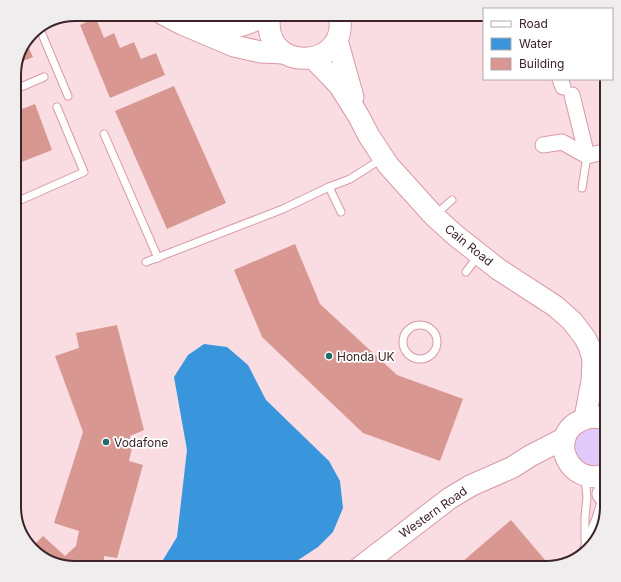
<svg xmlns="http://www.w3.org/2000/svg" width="621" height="582" font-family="Inter,sans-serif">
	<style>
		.green { fill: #e1c9fc }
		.water { fill: #3995dc }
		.building { fill: #d89790 }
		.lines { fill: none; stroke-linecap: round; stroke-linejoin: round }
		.lane-casing { stroke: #d999a6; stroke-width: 9 }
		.street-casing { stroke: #d999a6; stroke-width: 17 }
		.secondary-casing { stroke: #d999a6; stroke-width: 23 }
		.lane { stroke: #fff; stroke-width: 7 }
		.street { stroke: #fff; stroke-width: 15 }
		.secondary { stroke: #fff; stroke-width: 21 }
		.poi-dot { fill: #236c65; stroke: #fff; stroke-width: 1.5 }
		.labels { text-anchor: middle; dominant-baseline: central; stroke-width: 3.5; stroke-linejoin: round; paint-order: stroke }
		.street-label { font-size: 12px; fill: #3d2429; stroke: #fff }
		.poi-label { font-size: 12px; fill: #3d2429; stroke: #fff; text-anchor: start }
		.rim { fill: none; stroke: #3d2429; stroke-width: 2 }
	</style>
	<rect width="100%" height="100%" fill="#f9dde2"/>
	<!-- green -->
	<path class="green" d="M591,427L601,428L607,433V460C583,480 563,444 580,432C583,430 587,428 591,427Z"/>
	<!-- water -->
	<path class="water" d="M204,344L227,347L248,365L266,400L329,461L340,481L343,508L333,532L318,547L286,568H158L177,537L187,450L174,377L188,355Z"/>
	<!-- building -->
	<g class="building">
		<path d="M96,18L104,38L114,33L120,48L134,42L141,59L156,53L165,75L110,98L80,25Z"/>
		<path d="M27,44L33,57L18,63Z"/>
		<path d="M174,86L226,203L167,229L115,111Z"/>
		<path d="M35,104L52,150L14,165V112Z"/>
		<path d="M295,244L320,304L397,375L463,399L440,461L363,433L262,337L234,270Z"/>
		<path d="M117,325L144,430L130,436L132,448L129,461L143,465L117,558L104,556V563L99,568H75L32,550L31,548L43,536L65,556L76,546L79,531L54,523L83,432L55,356L79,348L76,333Z"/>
		<path d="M511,520L551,567L455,568Z"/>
	</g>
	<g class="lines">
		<defs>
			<g id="lane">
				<path d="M39,27L68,96"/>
				<path d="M14,90L44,77"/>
				<path d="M104,134L158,258"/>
				<path d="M329,187L341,212"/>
				<path d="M582,188L587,156"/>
				<path d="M14,203L84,172L57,107"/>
				<path d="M435,215L452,200"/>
				<path d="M146,262L283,209L329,187L350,179L383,158"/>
				<path d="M466,272L478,256"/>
				<path d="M605,285H607"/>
				<circle cx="420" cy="342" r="17"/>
				<path d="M585,478L587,497L585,517V541"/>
				<path d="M582,553L596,518L603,495"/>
			</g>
			<g id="street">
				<path d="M560,79L563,87"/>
				<path d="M572,95L587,156L607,151"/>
				<path d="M543,145L562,142L587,156"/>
			</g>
			<g id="secondary">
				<path d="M163,14L182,24L234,46L261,52L284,53"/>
				<path d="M270,14C259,75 352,71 339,14"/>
				<path d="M204,32C229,31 246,25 269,14"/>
				<path d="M337,40L353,97"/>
				<path d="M313,58L339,85L358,115L369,136L388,165L434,216L455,235L498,269L555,306L572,321L585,338L589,346L593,359L602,377L607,396"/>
				<path d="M585,418L592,381L593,362"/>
				<path d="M607,420C598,416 589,416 580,421C546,437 570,489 607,474"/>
				<path d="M603,494L607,492"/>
				<path d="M359,568L450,498L472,485L513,467L530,456L565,438"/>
			</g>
		</defs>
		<!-- lane casing -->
		<use href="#lane" class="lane-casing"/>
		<!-- street casing -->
		<use href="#street" class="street-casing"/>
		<!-- secondary casing -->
		<use href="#secondary" class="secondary-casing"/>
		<!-- lane -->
		<use href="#lane" class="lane"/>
		<!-- street -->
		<use href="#street" class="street"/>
		<!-- secondary -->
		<use href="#secondary" class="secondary"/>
	</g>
	<!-- markers -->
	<g class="poi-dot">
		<circle cx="329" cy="356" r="4"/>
		<circle cx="106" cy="442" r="4"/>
	</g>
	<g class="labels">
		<!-- street labels -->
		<g class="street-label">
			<text transform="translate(469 245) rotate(39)">Cain Road</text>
			<text transform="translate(433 512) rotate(-35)">Western Road</text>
		</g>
		<!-- poi labels -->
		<g class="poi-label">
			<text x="337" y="356">Honda UK</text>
			<text x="114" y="442">Vodafone</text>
		</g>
	</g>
	<!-- crop -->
	<path d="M0 0H621V582H0ZM75 21H546A54 54 0 0 1 600 75V507A54 54 0 0 1 546 561H75A54 54 0 0 1 21 507V75A54 54 0 0 1 75 21Z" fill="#efedee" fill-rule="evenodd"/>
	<path class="rim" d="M75 21H546A54 54 0 0 1 600 75V507A54 54 0 0 1 546 561H75A54 54 0 0 1 21 507V75A54 54 0 0 1 75 21Z"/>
	<!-- legend -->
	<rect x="483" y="8" width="130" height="72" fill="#ffffff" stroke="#b1a7a9"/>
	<rect x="491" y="21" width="20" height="6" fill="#ffffff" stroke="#b1a7a9"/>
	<text x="519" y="28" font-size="12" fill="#3d2429">Road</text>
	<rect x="491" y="38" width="20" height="12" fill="#3995dc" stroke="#b1a7a9"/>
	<text x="519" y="48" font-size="12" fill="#3d2429">Water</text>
	<rect x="491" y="58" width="20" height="12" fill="#d89790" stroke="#b1a7a9"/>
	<text x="519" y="68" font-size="12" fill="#3d2429">Building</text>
</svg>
